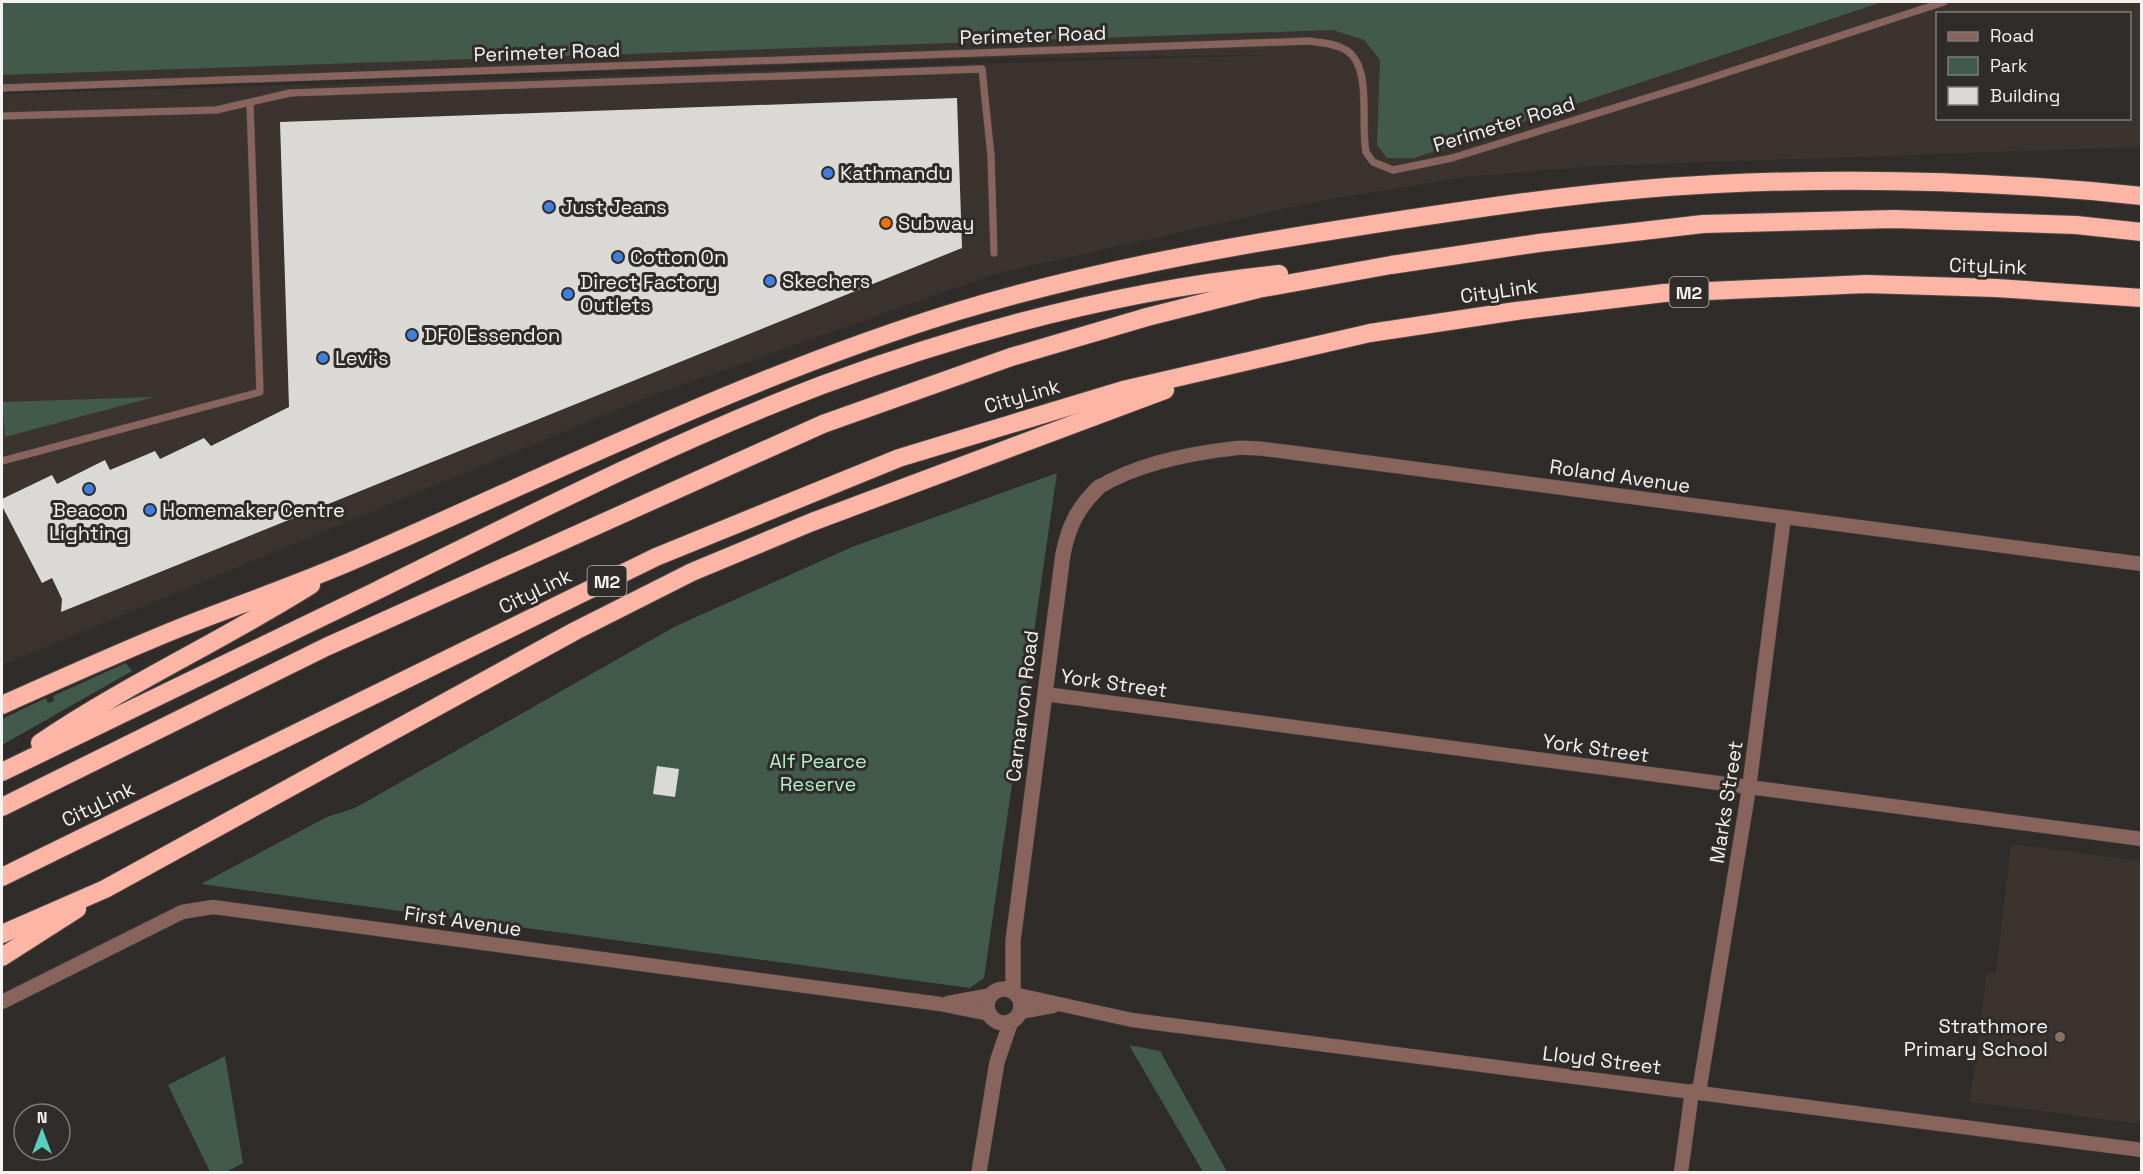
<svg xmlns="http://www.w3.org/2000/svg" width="2143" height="1174" font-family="'Space Grotesk',sans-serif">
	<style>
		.built { fill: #3b332d; fill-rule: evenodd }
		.green { fill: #415a4b }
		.building { fill: #dbd9d5 }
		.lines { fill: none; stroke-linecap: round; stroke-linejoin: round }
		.service-casing { stroke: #4b4846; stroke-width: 8 }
		.minor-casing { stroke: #4b4846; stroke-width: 15 }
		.tertiary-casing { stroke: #4b4846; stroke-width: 16 }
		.motorway-casing { stroke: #4b4846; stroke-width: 20 }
		.service { stroke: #88645d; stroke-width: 7 }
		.minor { stroke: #88645d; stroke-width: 14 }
		.tertiary { stroke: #88645d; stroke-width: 15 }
		.motorway { stroke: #fdb5a6; stroke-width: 18 }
		.shop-dot { fill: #3f7fe0; stroke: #2f2c2a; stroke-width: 2 }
		.food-dot { fill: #e8710a; stroke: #2f2c2a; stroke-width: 2 }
		.education-dot { fill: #8d6e63; stroke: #2f2c2a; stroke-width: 2 }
		.labels { text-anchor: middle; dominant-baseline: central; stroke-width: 6; stroke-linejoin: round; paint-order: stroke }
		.shield { fill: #2f2c2a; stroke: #bab7b5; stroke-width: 1.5 }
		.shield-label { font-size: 18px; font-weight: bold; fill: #f5f3f1 }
		.street-label { font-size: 20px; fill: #f5f3f1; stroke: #2f2c2a }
		.poi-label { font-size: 20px; fill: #f5f3f1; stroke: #2f2c2a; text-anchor: start }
		.park-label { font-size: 20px; fill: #b2f0cc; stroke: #2f2c2a }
	</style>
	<rect width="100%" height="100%" fill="#2f2c2a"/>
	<!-- built -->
	<g class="built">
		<path d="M2,2H2142L2141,147L1595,166L1466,177L1319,201L995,274L648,397L2,665V94L1272,55L984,58L2,91ZM1938,14H2130V118H1938Z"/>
		<path d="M2011,844L2141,861V1124L1970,1102L1987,972L1996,973Z"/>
	</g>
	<!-- green -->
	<g class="green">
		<path d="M2,2H1882L1414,158H1387L1377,145L1380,60L1364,40L1333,30L2,75Z"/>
		<path d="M154,397L5,437L2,402Z"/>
		<path d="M1057,473L984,978L970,988L201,884L327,817L355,808L676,626L852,547Z"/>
		<path d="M126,663L132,671L2,745V719L46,698L48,703L54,701L53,696Z"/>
		<path d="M1129,1045L1160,1051L1227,1172H1203Z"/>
		<path d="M225,1056L243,1163L226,1172H210L168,1085Z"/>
	</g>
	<!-- building -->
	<g class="building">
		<path d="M957,98L962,248L61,612L62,599L52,578L42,583L2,506V499L52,475L57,484L105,460L110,470L155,451L160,459L204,438L211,446L289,407L280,122Z"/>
		<path d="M657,766L679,769L675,797L653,794Z"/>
	</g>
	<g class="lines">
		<defs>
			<g id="service">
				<path d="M2,88L1309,41C1321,43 1335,43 1346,50C1373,67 1360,124 1366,152L1373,162L1393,170L1452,158L1695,83L1944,2"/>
				<path d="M2,116L216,110L290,93L982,69L991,156L994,253"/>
				<path d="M2,461L260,392L250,103"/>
			</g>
			<g id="minor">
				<path d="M1099,487C1139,463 1191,453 1237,448C1253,447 1272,450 1288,452L2142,564"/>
				<path d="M1045,694L2142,839"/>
				<path d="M1018,995L1132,1020L2142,1150"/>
				<path d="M2,1002L182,912L213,907L940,1004L990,1014"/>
				<path d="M948,1003L991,995"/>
				<path d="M1020,1012L1053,1006"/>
				<path d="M1699,1092L1749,788L1784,517"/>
				<path d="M1681,1172L1692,1091"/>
			</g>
			<g id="tertiary">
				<circle cx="1004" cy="1006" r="17"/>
				<path d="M1013,991V941L1063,554C1069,525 1078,507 1099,487"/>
				<path d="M979,1172L997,1062L1011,1021"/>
			</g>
			<g id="motorway">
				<path d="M2,705C60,679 118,653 177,629C235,606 296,585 354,560C552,474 748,376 955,312C1088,272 1213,249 1349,228C1471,209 1593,190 1716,184C1859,177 2000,181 2142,196"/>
				<path d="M40,743C127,684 222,641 311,585"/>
				<path d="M2,772C126,711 251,652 376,591C522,519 669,443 822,385C968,331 1123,290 1279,274"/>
				<path d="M2,807L326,647L823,424L1011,357L1147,317L1258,289L1391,265L1539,243L1703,224L1894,219L2076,225L2142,232"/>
				<path d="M2,877L656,557L899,458L1123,390L1370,333L1516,311L1664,293L1866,284L1996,288L2142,298"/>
				<path d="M2,934L105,889L575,631L692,572L812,522L1165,390"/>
				<path d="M2,957L77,909"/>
			</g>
		</defs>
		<!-- service casing -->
		<use href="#service" class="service-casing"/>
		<!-- minor casing -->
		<use href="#minor" class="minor-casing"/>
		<!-- tertiary casing -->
		<use href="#tertiary" class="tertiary-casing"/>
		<!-- motorway casing -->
		<use href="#motorway" class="motorway-casing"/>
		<!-- service -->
		<use href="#service" class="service"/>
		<!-- minor -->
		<use href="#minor" class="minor"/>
		<!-- tertiary -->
		<use href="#tertiary" class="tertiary"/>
		<!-- motorway -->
		<use href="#motorway" class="motorway"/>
	</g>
	<!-- markers -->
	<g class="shop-dot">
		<circle cx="828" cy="173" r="6"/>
		<circle cx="549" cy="207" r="6"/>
		<circle cx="618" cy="257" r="6"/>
		<circle cx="770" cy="281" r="6"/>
		<circle cx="568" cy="294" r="6"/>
		<circle cx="412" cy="335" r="6"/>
		<circle cx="323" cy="358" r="6"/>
		<circle cx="89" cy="489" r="6"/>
		<circle cx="150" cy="510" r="6"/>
	</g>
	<circle class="food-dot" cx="886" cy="223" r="6"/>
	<circle class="education-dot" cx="2060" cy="1037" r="6"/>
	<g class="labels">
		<!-- shield labels -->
		<g class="shield">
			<rect x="1669.5" y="277" width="39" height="30" rx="4.5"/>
			<rect x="587.5" y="566" width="39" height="30" rx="4.5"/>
		</g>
		<g class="shield-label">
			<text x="1689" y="292">M2</text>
			<text x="607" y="581">M2</text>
		</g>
		<!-- street labels -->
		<g class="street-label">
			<text transform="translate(1033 35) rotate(-2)">Perimeter Road</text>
			<text transform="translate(547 52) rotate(-2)">Perimeter Road</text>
			<text transform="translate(1504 124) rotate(-17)">Perimeter Road</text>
			<text transform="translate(1988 266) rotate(2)">CityLink</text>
			<text transform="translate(1499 291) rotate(-8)">CityLink</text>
			<text transform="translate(1022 396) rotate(-16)">CityLink</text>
			<text transform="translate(1620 476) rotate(8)">Roland Avenue</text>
			<text transform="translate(535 591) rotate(-26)">CityLink</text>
			<text transform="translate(1114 683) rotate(8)">York Street</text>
			<text transform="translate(1022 706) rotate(-83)">Carnarvon Road</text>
			<text transform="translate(1596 748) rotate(8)">York Street</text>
			<text transform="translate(1726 802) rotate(-81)">Marks Street</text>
			<text transform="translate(98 804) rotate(-26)">CityLink</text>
			<text transform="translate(463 921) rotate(8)">First Avenue</text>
			<text transform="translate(1602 1060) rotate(7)">Lloyd Street</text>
		</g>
		<!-- poi labels -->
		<g class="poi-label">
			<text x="840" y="173">Kathmandu</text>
			<text x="561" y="207">Just Jeans</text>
			<text x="898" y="223">Subway</text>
			<text x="630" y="257">Cotton On</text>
			<text x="782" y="281">Skechers</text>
			<text x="580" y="282">Direct Factory<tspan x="580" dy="23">Outlets</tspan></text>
			<text x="424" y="335">DFO Essendon</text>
			<text x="335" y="358">Levi's</text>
			<text x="89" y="510" text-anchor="middle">Beacon<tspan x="89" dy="23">Lighting</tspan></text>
			<text x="162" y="510">Homemaker Centre</text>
			<text x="2048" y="1026" text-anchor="end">Strathmore<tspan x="2048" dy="23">Primary School</tspan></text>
		</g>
		<!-- park labels -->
		<g class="park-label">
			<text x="818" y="761">Alf Pearce<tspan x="818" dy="23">Reserve</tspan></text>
		</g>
	</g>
	<!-- border -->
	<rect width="2143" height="1174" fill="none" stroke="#f5f3f1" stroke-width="6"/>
	<!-- legend -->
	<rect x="1936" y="12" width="195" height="108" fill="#2f2c2a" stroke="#7e7c7a" stroke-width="1.5"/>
	<rect x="1948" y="32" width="30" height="9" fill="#88645d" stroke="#7e7c7a" stroke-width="1.5"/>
	<text x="1990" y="42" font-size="18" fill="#f5f3f1">Road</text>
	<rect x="1948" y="57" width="30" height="18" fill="#415a4b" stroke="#7e7c7a" stroke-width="1.5"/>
	<text x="1990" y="72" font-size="18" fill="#f5f3f1">Park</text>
	<rect x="1948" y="87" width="30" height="18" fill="#dbd9d5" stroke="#7e7c7a" stroke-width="1.5"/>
	<text x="1990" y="102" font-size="18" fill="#f5f3f1">Building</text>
	<!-- north arrow -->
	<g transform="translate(42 1132)"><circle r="28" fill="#2f2c2a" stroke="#7e7c7a" stroke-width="1.5"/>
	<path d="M0-4.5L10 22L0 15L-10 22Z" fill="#58cebf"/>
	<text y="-9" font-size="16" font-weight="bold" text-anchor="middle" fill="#f5f3f1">N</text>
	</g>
</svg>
